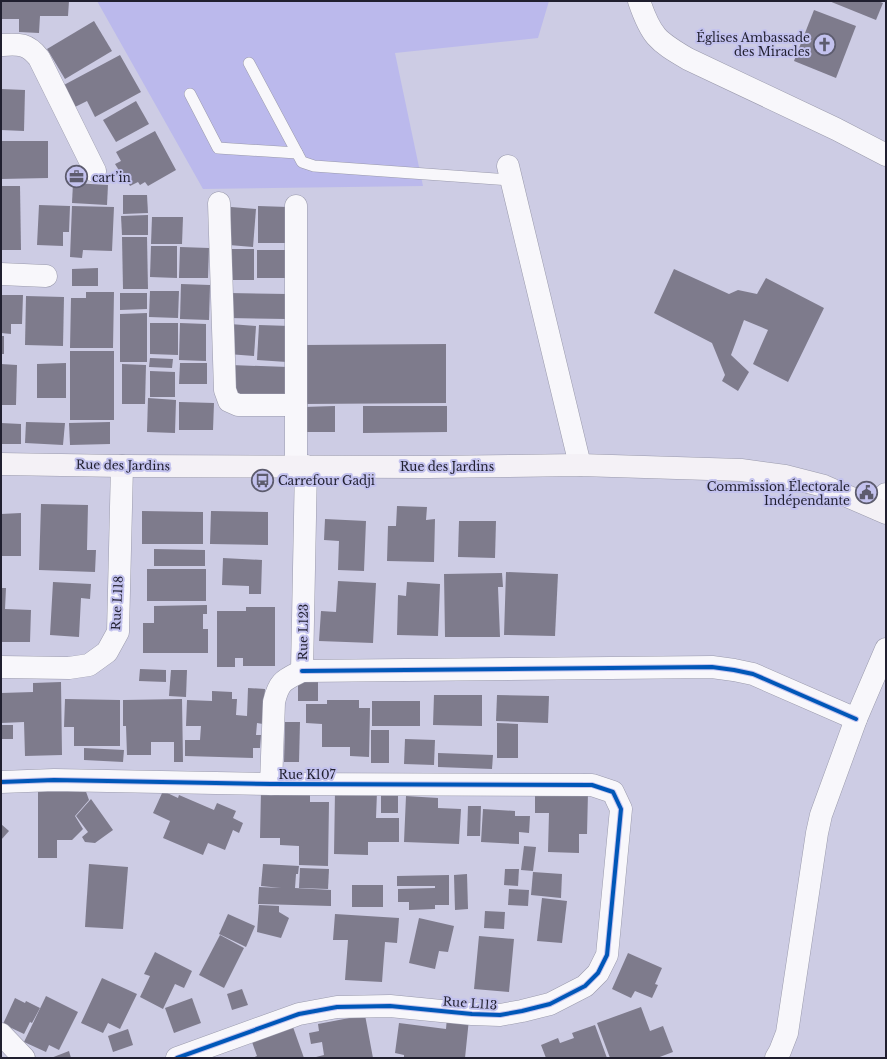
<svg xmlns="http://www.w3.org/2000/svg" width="887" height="1059" font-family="'Libre Baskerville',serif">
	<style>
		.green { fill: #bbb9ec }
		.building { fill: #7e7b8c }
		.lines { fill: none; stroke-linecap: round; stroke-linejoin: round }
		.lane-casing { stroke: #9a9aac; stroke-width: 12 }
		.street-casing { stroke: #9a9aac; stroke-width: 23 }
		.secondary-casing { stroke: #9a9aac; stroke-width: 23 }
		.lane { stroke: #f8f7fb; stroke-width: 11 }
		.street { stroke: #f8f7fb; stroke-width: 22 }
		.secondary { stroke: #f4f1f6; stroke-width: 22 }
		.cycleway-casing { stroke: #c3c2ee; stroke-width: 6 }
		.cycleway { stroke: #0057b8; stroke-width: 4 }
		.labels { text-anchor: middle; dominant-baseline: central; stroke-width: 4; stroke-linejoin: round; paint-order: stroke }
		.poi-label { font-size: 12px; fill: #201f2f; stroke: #c3c2ee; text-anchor: end }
		.street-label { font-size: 12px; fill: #201f2f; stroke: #c3c2ee }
	</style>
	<rect width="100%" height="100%" fill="#cdcce4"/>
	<!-- green -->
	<path class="green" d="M97,1H549L538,38L395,53L423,186L203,189Z"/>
	<!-- building -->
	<g class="building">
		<path d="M1,1H69L68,16H40L39,33L19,32V19H1Z"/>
		<path d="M829,1H878L883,3L876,20Z"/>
		<path d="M814,10L856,26L836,78L794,61Z"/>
		<path d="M94,21L112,51L65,79L47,49Z"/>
		<path d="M120,55L141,92L95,117L87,101L73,108L62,86Z"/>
		<path d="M1,89L25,90L24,131L1,130Z"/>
		<path d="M136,101L149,124L116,142L103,120Z"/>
		<path d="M155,131L176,170L148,186L145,182L140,185L138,182L130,186L127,180L123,183L118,173L120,172L115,164L121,161L116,152Z"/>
		<path d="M1,141H48V178L1,179Z"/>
		<path d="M73,183L108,185L107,205L72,203Z"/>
		<path d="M1,186H20L21,250H1Z"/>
		<path d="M123,195H147L148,213L123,214Z"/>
		<path d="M39,205L70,206L69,232H63V246L37,245Z"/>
		<path d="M72,206L114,207L112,251L83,250L82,258L70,257Z"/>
		<path d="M258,206L288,207V243H258Z"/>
		<path d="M231,207L256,209L253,247L229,245Z"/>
		<path d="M148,215V235H122L121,216Z"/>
		<path d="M152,217H183L182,244H151Z"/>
		<path d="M122,237H147L148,289H123Z"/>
		<path d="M151,246H177V278L150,277Z"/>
		<path d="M180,247L209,248L208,278H179Z"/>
		<rect x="230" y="249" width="24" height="31"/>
		<rect x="257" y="250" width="31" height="28"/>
		<path d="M98,268V286H72V269Z"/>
		<path d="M674,269L729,294L738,290L757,294L766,278L824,308L788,382L753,364L768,330L744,320L731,355L749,372L738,391L722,381L725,375L712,343L654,313Z"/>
		<path d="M181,284L210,285L209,320L180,319Z"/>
		<path d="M150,291H179L178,318L149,317Z"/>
		<path d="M86,292H114L113,348H70L71,298H86Z"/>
		<path d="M120,293H147V309L120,310Z"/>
		<path d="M229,293L287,294L286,319L228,318Z"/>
		<path d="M1,295H23L22,324H11V334L1,333Z"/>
		<path d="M26,296L64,297L63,346L25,345Z"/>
		<path d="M147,313V362H120V314Z"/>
		<path d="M150,323H178V355L150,354Z"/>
		<path d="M180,323L206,324V361L179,360Z"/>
		<path d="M230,324L256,326L254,356L228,354Z"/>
		<path d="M259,325L290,326L287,362L257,360Z"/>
		<rect x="1" y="336" width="3" height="18"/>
		<path d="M446,344V403L303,404V345Z"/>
		<rect x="70" y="351" width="44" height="69"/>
		<path d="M150,358L173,359L172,368L149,367Z"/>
		<path d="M66,363V398H37V364Z"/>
		<path d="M180,363H207V384H179Z"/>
		<path d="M1,364L17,365L16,405H1Z"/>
		<path d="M122,364L146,365L145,404H122Z"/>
		<path d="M231,365L288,367L287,398L230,395Z"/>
		<path d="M150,371L175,372V397H150Z"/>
		<path d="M148,398L176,400L175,433L147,432Z"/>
		<path d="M179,402L214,403L213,430H179Z"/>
		<path d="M335,406V432H303V407Z"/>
		<path d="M363,406H447V432L363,433Z"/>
		<path d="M26,422L65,423L63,445L25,443Z"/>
		<path d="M110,422V444L70,445L69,423Z"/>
		<path d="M1,423L21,424V444H1Z"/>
		<path d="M41,504L88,505L87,550H96L95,572L39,570Z"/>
		<path d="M397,506L427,507L426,520L435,519L434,562L387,561L388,526H396Z"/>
		<path d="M142,511L203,512V544H142Z"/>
		<path d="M211,511L268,512V545L210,544Z"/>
		<path d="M21,513V556H1V514Z"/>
		<path d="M325,519L366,521L364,571L338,570L339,541L324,540Z"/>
		<path d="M459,521H496L495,558L458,557Z"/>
		<path d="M154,549L205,550V566H154Z"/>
		<path d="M223,558L262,560L261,594H249V586L222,585Z"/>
		<rect x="147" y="569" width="59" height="32"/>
		<path d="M506,572L558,574L555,636L504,635Z"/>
		<path d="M502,573L503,587H498L500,637H445L444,574Z"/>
		<path d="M338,581L376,583L373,643L319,641L321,611L336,612Z"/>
		<path d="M53,582L91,584L90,599L81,598L79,637L50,635Z"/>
		<path d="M407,582L440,584L438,636L397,635L398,595L406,596Z"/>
		<path d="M1,588H6L5,609L31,610L30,642H1Z"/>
		<path d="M207,605V614H203V629H208V653H143V623H154V606Z"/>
		<path d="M246,607H275V666H243V658H235V667H217V611H246Z"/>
		<path d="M140,669L166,670V682L139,681Z"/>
		<path d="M171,670H187L186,697L169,696Z"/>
		<rect x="298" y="681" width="20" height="20"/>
		<path d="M61,682L62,755L25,756L24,722L1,723V693L33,692V683Z"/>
		<path d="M248,688L265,689L263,724L257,723L256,735H261L260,748H253V758L185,756V740H200L201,726H186L187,700L212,701V691L232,692V699H237L236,715L247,716Z"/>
		<path d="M434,695H482V726L433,725Z"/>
		<path d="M497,695L549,696L548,723L496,721Z"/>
		<path d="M65,699L120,700V746H74V727H64Z"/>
		<path d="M182,699L183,762H174V742H151V755H127L126,726H123V700Z"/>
		<path d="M327,700H359V708H370L369,757L350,756V747H322V724L306,723V704H327Z"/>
		<rect x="372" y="701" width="48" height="25"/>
		<path d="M285,722H300L299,762H284Z"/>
		<path d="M497,723L518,724V758H497Z"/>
		<rect x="1" y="725" width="12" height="14"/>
		<rect x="371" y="730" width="18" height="33"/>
		<path d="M405,739L435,740L434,765L404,764Z"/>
		<path d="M84,748L124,750L123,762L84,760Z"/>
		<path d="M438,753L493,755L492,769L438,767Z"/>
		<path d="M38,786H84L89,800L75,816L83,829L72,840H57V858H38Z"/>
		<path d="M163,791L178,798L179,795L214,810L217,803L236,811L233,818L243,823L239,833L233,830L225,850L208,843L203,855L163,838L170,821L153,813Z"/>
		<path d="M261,791L310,792V802H329L328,866L299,865V846L280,845V838H260Z"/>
		<path d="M335,791L377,792L376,818H399V842H368V855L334,854Z"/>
		<path d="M588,792L587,834H579V853L548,852L549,813H535V794Z"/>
		<rect x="381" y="795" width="17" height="18"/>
		<path d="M406,796L438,798V808L461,809L459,844L404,842Z"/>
		<path d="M91,799L113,830L95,843L85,842L82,837L88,832L76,816Z"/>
		<path d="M468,806H481L480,836H467Z"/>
		<path d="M483,809L515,811V816H530L529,833L519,832V844L481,842Z"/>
		<path d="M1,824L9,831L1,840Z"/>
		<path d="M524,846L536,847L533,871L521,870Z"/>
		<path d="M89,864L128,867L123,929L85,927Z"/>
		<path d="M263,864L299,866L298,874H296L295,888L331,890V906L258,904L259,887L281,888L261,886Z"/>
		<path d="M300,868L329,869L328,889L299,888Z"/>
		<path d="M505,869H519L518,886L504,885Z"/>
		<path d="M533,872L562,874L561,898L531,895Z"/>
		<path d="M467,874L468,909L455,910L454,875Z"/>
		<path d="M449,875V905H435V909L409,910V902H398V889L435,888V904V886H397V876Z"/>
		<rect x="352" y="885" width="31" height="22"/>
		<path d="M509,889L529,890L528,906L508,905Z"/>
		<path d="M542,898L567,901L562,943L537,941Z"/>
		<path d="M259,905L279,906V912L289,918L281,938L257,932Z"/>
		<path d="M485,911L505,912L504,929L484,928Z"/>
		<path d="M228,914L255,926L246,947L219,934Z"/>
		<path d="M335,914L399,918L397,943L385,942L382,982L345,980L348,940H333Z"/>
		<path d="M419,918L454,926L448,952L439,951L435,969L409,963Z"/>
		<path d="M220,935L244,948L224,988L199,975Z"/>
		<path d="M479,936L514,939L509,992L474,989Z"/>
		<path d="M155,952L192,971L184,988L175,984L163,1009L140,997L150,976L144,974Z"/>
		<path d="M628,953L662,968L655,984L658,985L652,998L635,991L631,998L612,989Z"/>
		<path d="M102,978L137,994L120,1029L108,1023L103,1033L81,1023Z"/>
		<path d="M242,989L248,1005L232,1010L227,994Z"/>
		<path d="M46,996L78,1012L59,1050L49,1045L46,1052L24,1042Z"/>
		<path d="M15,998L25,1003L26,1001L40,1008L32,1023L30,1022L24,1034L3,1024Z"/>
		<path d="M192,998L201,1023L174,1033L165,1008Z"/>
		<path d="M641,1007L650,1031L663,1026L673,1052L657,1058H610L597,1023Z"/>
		<path d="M365,1015L373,1058H312L324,1055L322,1042L311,1044L309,1033L319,1031L318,1024Z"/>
		<path d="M447,1017L469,1019L465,1058H404V1055L395,1053L399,1023L446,1029Z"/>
		<path d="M595,1025L607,1058H546L541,1045L558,1038L560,1043L574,1038L572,1033Z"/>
		<path d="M293,1027L304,1058H252L257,1056L252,1042Z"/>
		<path d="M128,1029L133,1045L113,1052L108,1036Z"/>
		<path d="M69,1051L71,1058H51Z"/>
	</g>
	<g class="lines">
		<defs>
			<g id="lane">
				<path d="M249,63L302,162L314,166L511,180"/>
				<path d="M190,94L218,148L297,153"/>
			</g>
			<g id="street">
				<path d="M639,1C651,36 657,41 688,59L836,129L886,155"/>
				<path d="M1,45C19,44 27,43 39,58L95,171"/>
				<path d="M508,166L580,465"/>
				<path d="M219,203L225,390L229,401L238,405H296"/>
				<path d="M1,274L46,276"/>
				<path d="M296,466V206"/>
				<path d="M878,509L886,494"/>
				<path d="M1,667L69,668L89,665L107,652L118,632L122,466"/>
				<path d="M302,671L712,667L734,670L753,674L856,719"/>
				<path d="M1,782L54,780L271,784L592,785L613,792L621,809L607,955L598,973L585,986L550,1004L522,1011L500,1015L472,1014L390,1006L337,1007L299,1014L177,1058"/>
				<path d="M271,784L274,702C279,681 284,680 302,671L306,466"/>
				<path d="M1,1034L24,1058"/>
				<path d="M776,1058L780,1051L787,1033L817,833L821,815L856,719L886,649"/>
			</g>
			<path id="secondary" d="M1,464L122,466L429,467L580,465L741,470L785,476L824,486L886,513"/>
		</defs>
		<!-- lane casing -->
		<use href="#lane" class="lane-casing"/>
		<!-- street casing -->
		<use href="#street" class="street-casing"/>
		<!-- secondary casing -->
		<use href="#secondary" class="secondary-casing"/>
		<!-- lane -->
		<use href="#lane" class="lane"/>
		<!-- street -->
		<use href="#street" class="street"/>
		<!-- secondary -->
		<use href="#secondary" class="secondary"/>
		<defs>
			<g id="cycleway">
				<path d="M302,671L712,667L734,670L753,674L856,719"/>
				<path d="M1,782L54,780L271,784L592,785L613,792L621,809L607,955L598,973L585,986L550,1004L522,1011L500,1015L472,1014L390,1006L337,1007L299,1014L177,1058"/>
			</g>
		</defs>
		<!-- cycleway casing -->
		<use href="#cycleway" class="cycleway-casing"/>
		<!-- cycleway -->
		<use href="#cycleway" class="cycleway"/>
	</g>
	<!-- icons -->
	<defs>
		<symbol id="church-ring" viewBox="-11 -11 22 22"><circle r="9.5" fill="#c3c2ee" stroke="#5d5c6e" stroke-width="1.5"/><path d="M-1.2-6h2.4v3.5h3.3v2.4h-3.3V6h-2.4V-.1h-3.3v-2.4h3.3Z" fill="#5d5c6e"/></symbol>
		<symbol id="office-ring" viewBox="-11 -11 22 22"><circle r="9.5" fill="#c3c2ee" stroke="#5d5c6e" stroke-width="1.5"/><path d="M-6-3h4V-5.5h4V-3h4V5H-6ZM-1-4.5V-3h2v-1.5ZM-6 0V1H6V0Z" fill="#5d5c6e"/></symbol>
		<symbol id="bus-ring" viewBox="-11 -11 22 22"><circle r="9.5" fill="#c3c2ee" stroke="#5d5c6e" stroke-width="1.5"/><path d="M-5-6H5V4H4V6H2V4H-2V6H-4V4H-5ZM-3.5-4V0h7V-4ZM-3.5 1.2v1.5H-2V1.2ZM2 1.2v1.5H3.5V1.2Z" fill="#5d5c6e"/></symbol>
		<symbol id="civic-ring" viewBox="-11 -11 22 22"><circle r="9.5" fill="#c3c2ee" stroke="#5d5c6e" stroke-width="1.5"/><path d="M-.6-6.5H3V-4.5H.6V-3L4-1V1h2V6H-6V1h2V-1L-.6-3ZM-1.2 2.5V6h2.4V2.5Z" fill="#5d5c6e"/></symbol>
	</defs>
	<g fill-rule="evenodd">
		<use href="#church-ring" x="812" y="32" width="25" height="25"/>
		<use href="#office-ring" x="64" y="164" width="25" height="25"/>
		<use href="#bus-ring" x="250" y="468" width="25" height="25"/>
		<use href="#civic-ring" x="854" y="480" width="25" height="25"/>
	</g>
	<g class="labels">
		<!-- poi labels -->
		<g class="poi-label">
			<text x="810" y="37">Églises Ambassade<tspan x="810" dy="14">des Miracles</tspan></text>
			<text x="92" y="177" text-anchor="start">cart’in</text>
			<text x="278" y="480" text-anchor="start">Carrefour Gadji</text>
			<text x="850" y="486">Commission Électorale<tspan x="850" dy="14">Indépendante</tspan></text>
		</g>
		<!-- street labels -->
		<g class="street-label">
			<text transform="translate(123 465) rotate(1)">Rue des Jardins</text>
			<text x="447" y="466">Rue des Jardins</text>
			<text transform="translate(117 603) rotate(-87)">Rue L118</text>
			<text transform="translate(303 632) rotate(-89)">Rue L123</text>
			<text x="307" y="774">Rue K107</text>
			<text transform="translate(470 1003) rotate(4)">Rue L113</text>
		</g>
	</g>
	<!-- border -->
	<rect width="887" height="1059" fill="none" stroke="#201f2f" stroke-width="4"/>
</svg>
